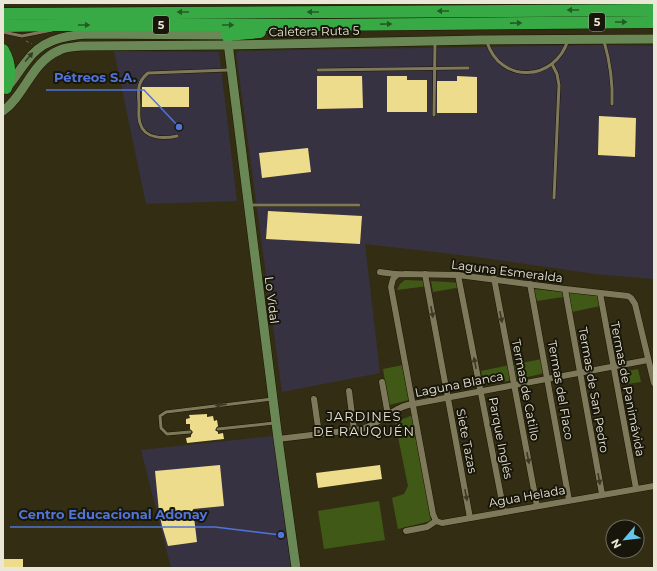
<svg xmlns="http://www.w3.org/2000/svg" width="657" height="571" font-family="Montserrat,sans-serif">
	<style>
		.industrial { fill: #373242 }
		.green { fill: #415916 }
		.building { fill: #eedc8d }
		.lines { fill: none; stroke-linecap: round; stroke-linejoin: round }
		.lane-casing { stroke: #1b1500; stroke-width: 4 }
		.street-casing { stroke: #1b1500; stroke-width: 7 }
		.secondary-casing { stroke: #1b1500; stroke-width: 10 }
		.highway-casing { stroke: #1b1500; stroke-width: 13 }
		.path { stroke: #736f58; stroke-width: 1; stroke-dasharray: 3 3; stroke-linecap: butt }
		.lane { stroke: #7f795c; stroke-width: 3 }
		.street { stroke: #7f795c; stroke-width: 6 }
		.secondary { stroke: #6a8855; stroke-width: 9 }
		.highway { stroke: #38aa45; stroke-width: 12 }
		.oneway { fill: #265925 }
		.oneway2 { fill: #353e24 }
		.oneway3 { fill: #3c3927 }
		.labels { text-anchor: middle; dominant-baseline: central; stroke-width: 4; stroke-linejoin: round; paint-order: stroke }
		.shield { fill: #18160a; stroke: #aba89a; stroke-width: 1 }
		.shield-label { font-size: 11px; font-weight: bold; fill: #eae7d7 }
		.street-label { font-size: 12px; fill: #eae7d7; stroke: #18160a }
		.neighbourhood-label { font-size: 13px; letter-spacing: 1px; fill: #eae7d7; stroke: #18160a }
		.leader { fill: none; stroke: #5074d8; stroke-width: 1.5 }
		.callout-dot { fill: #5074d8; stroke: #18160a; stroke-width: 1.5 }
		.callout-label { font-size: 13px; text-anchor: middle; font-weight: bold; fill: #5074d8; stroke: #18160a; stroke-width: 4; stroke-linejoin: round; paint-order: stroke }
	</style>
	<rect width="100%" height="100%" fill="#332e13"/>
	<!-- industrial -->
	<g class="industrial">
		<path d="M605,45L654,46V279L595,274L477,257L365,244L380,373L282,392L236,53L239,51Z"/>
		<path d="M114,51L219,52L237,201L146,204Z"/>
		<path d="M273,436L291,568H171L141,450Z"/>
	</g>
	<!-- green -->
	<g class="green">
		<path d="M405,280L428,281V286L397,290L400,284Z"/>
		<path d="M431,281L462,283V287L433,292Z"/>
		<path d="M534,289L562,292L563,297L537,301Z"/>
		<path d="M568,292L598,296L600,306L572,312Z"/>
		<path d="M542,359L545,373L514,380L511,365Z"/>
		<path d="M403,365L409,400L389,405L383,369Z"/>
		<path d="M510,365L513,380L484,385L481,371Z"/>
		<path d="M638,369L641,382L627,384L623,372Z"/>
		<path d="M413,415L431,521L398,529L392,498L404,494L408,486L395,422Z"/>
		<path d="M563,486L565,494L540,499L539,491Z"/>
		<path d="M379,501L385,540L324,549L318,511Z"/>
	</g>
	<!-- building -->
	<g class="building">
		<path d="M317,76H362L363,108L317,109Z"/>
		<path d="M387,76H407V80H427V112H387Z"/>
		<path d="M457,76L477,77V113H437V81H457Z"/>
		<rect x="142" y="87" width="47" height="20"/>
		<path d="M599,116L636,118L635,157L598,155Z"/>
		<path d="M308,148L311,172L262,178L259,153Z"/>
		<path d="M268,211L362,216L360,244L266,239Z"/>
		<path d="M207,414V417L213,416L214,421L217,420L218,426L215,430L218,432V434L223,433L224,439L187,443L186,438L191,437V435L193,432L190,429V424H186V419L190,418L189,415Z"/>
		<path d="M220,465L224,506L193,509L197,542L168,546L162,526L159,512L155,471Z"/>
		<path d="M380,465L382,479L318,488L316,473Z"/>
		<rect x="3" y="559" width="20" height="9"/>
	</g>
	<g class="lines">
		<defs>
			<g id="lane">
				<path d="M3,32L22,36L52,30"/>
				<path d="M604,41C610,62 613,82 612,104"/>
				<path d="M487,42C500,84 555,82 568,40"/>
				<path d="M552,64L557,74L559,85L554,198"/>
				<path d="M318,70L468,68"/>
				<path d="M434,115L435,42"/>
				<path d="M177,136C164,139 144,139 140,123C138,117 139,110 139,104C138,91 137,82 148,73L229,70"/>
				<path d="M249,205H359"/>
				<path d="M218,429L274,423"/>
				<path d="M190,432L167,434L161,428L160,416L166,412L272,399"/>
			</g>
			<g id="street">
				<path d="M380,272C389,273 396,275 405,274L458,275L565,289L628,296L631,298L635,304L654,383"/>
				<path d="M425,274L470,518"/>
				<path d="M397,275L393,279L391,287L433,514L436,521"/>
				<path d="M458,275L504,512"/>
				<path d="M494,278L537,506"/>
				<path d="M530,284L569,500"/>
				<path d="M565,289L602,494"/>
				<path d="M600,293L636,488"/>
				<path d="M382,382L388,415"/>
				<path d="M349,391L354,430"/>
				<path d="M314,399L319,434"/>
				<path d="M278,439L362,429C380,424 391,409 408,405L648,360"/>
				<path d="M436,521L442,523L654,486"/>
				<path d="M406,531L427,527L436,521"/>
			</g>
			<g id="secondary">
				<path d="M7,87C15,79 19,70 26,62C40,41 62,36 86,34L227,35L278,439L296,568"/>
				<path d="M3,111C26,94 31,62 60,50C66,47 74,47 81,46L227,45L480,40L654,39"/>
			</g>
			<g id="highway">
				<path d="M3,14L654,10"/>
				<path d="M3,26L60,25H319L654,22"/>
				<path d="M227,35L260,32"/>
				<path d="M3,50C10,62 11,75 6,88"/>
			</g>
		</defs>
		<!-- lane casing -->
		<use href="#lane" class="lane-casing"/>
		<!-- street casing -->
		<use href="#street" class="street-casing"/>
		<!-- secondary casing -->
		<use href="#secondary" class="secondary-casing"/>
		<!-- highway casing -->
		<use href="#highway" class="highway-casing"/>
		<!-- path -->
		<path class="path" d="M26,41L32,44"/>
		<!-- lane -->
		<use href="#lane" class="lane"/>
		<!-- street -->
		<use href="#street" class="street"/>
		<!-- secondary -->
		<use href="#secondary" class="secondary"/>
		<!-- highway -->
		<use href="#highway" class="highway"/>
	</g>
	<!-- one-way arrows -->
	<defs><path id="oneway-solid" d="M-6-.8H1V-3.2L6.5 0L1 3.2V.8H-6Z"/></defs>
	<g class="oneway">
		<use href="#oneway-solid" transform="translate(573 10) rotate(180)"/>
		<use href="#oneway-solid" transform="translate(443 11) rotate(180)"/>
		<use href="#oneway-solid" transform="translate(183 12) rotate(180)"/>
		<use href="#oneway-solid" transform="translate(313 12) rotate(180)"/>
		<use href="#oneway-solid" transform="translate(621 22)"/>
		<use href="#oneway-solid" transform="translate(516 23) rotate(-1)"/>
		<use href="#oneway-solid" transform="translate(386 24) rotate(-1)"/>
		<use href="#oneway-solid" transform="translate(84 25)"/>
		<use href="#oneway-solid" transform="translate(228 25)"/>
	</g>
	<use class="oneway2" href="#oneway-solid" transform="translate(29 57) rotate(-50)"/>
	<g class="oneway3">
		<use href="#oneway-solid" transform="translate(432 312) rotate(79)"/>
		<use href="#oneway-solid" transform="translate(501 317) rotate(79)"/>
		<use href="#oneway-solid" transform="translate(475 363) rotate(-101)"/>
		<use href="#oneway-solid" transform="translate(221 405) rotate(173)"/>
		<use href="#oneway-solid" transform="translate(528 458) rotate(79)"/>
		<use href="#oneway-solid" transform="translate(599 479) rotate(80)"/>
		<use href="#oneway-solid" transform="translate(466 495) rotate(79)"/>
	</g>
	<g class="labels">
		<!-- shield labels -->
		<g class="shield">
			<rect x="589" y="13" width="16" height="18" rx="3"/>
			<rect x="153" y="16" width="16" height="18" rx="3"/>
		</g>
		<g class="shield-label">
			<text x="597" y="22">5</text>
			<text x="161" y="25">5</text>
		</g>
		<!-- street labels -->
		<g class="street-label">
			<text transform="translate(314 31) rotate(-1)">Caletera Ruta 5</text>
			<text transform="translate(507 271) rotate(7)">Laguna Esmeralda</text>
			<text transform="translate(272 300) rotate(83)">Lo Vidal</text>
			<text transform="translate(459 384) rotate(-11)">Laguna Blanca</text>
			<text transform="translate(628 389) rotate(79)">Termas de Panimávida</text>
			<text transform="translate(526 390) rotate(79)">Termas de Catillo</text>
			<text transform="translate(561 390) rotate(80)">Termas del Flaco</text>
			<text transform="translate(594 390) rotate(80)">Termas de San Pedro</text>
			<text transform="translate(501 438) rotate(79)">Parque Inglés</text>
			<text transform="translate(467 441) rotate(79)">Siete Tazas</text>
			<text transform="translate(527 496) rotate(-10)">Agua Helada</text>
		</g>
		<!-- neighbourhood labels -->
		<g class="neighbourhood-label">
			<text x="364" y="416">JARDINES<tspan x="364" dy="15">DE RAUQUÉN</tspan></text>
		</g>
	</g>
	<!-- callouts -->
	<path class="leader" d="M179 127L144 90H46M281 535L215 527H10"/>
	<g class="callout-dot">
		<circle cx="179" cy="127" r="4"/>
		<circle cx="281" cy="535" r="4"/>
	</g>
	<g class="callout-label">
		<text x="95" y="82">Pétreos S.A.</text>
		<text x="113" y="519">Centro Educacional Adonay</text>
	</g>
	<!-- border -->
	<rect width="657" height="571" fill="none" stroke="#eae7d7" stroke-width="8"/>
	<!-- north arrow -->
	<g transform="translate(625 539) rotate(242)"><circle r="19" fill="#18160a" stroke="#6c6a5c"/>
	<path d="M0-3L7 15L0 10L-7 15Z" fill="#64c5ee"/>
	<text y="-6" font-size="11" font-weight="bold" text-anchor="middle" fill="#eae7d7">N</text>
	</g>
</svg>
